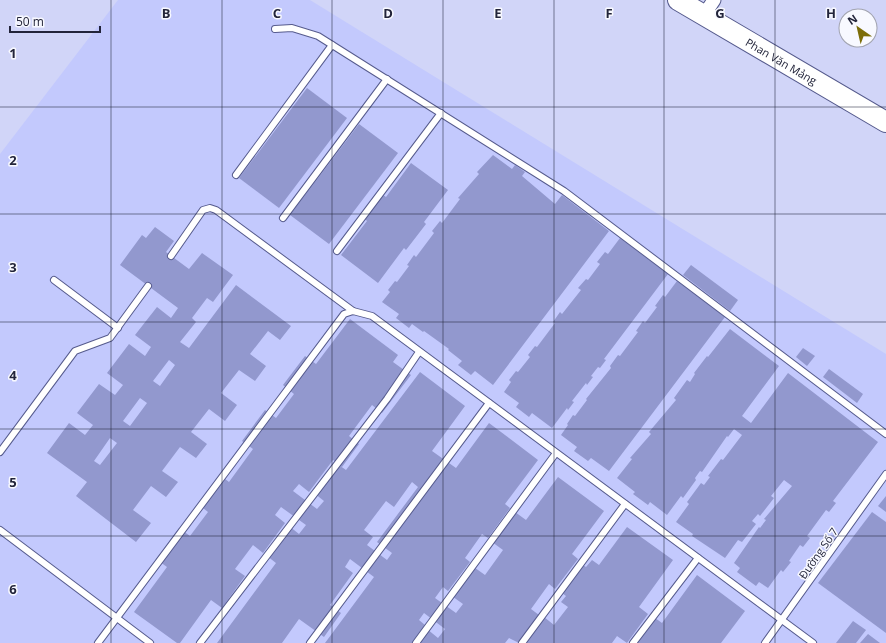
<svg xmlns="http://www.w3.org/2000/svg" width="886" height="643" font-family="'Open Sans',sans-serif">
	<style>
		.built { fill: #c3c9fd }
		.building { fill: #9298ce; fill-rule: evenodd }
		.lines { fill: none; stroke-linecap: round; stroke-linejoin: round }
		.lane-casing { stroke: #565b8d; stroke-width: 8 }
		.street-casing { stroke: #565b8d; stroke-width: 15 }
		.primary-casing { stroke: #565b8d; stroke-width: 22 }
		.lane { stroke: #fff; stroke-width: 6 }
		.street { stroke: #fff; stroke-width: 13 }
		.primary { stroke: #fff; stroke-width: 20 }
		.grid { fill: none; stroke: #22243a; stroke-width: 1; stroke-opacity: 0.55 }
		.labels { text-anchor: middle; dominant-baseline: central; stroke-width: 3; stroke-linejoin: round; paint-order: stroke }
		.street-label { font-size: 11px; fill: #22243a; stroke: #f8f9ff }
		.grid-label { font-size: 13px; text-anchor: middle; font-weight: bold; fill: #22243a; stroke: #f8f9ff; stroke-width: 3; stroke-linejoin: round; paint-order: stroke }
	</style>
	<rect width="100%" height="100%" fill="#d1d5f8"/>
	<!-- built -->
	<path class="built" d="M118,0H310L886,354V643H0V154Z"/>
	<!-- building -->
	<g class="building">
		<path d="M307,88L347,118L279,208L239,178Z"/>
		<path d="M359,124L398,153L329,244L290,215Z"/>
		<path d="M493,155L512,169L515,165L525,172L522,176L555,204L562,195L609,231L493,385L475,371L471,375L458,365L462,361L448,350L449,349L424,331L423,332L412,324L409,328L396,318L399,314L382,302L390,292L388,290L395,281L397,282L409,266L407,265L414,255L416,257L434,233L432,231L440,221L442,223L460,199L458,198L479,174L477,172Z"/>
		<path d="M411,163L448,190L424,222L426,224L406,250L404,248L378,283L341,255L367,221L364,218L382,194L386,197Z"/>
		<path d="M155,227L174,241L166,252L189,269L202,253L233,275L213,302L207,298L192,318L196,322L180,342L189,348L236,285L291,326L280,340L268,331L250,354L266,366L255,381L239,370L221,393L237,405L225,421L209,409L191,432L207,444L196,458L180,447L162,471L178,482L166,497L151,486L133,510L151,523L136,542L76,496L87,482L47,453L69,423L85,435L93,425L77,413L99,384L115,395L123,385L107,373L129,344L145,356L151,347L135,335L157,307L171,318L178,308L120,265L142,235L146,238ZM169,360L175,365L160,386L153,381ZM140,398L147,403L130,426L123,421ZM110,438L117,443L100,465L94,461Z"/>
		<path d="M620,238L668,274L604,359L606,360L600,368L598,367L591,376L593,377L587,385L586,383L572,401L574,402L568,410L567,408L552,428L532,413L529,417L516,407L519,403L504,392L511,382L509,380L516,371L518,372L530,357L528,355L535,346L537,347L555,323L553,322L560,312L562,314L581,290L578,288L586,279L588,280L600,264L597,262L605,252L608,254Z"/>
		<path d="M691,265L738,300L730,311L683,275Z"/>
		<path d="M677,281L725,317L609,471L591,458L588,461L574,451L577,447L561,435L568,425L567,424L573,415L575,416L587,400L586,399L611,368L610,366L618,355L620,356L638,332L636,331L643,321L645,323L657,307L655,306L663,295L665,297Z"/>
		<path d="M350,319L398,355L393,362L411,375L382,413L372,405L349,436L359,444L342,467L333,460L309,492L299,484L293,491L317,509L324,501L314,493L336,463L346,470L420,372L465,406L432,451L456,468L489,423L538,460L505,504L510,508L488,538L482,534L465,558L470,562L448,591L443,587L435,598L456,613L463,604L449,594L471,565L485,575L503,550L492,542L515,512L526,520L558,477L604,511L572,554L578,559L555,589L549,584L531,609L539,615L519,643L509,638L505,643H416L427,629L438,638L445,629L424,613L419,620L425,625L412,643H325L374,577L350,559L345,567L353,573L330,605L341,613L324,637L299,619L282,643H217L276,563L267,556L289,526L299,534L306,525L281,507L275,515L285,523L263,553L253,545L235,569L245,576L222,608L211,600L180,643H177L134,612L167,567L156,559L179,528L190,536L208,512L198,504L220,475L229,482L253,449L242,441L265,410L276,418L294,394L283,385L305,356L316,364ZM412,482L418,487L377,542L392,553L387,560L367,545L373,537L364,530L386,501L394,507Z"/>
		<path d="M730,329L779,366L742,416L751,423L788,373L878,442L833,501L836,503L829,512L826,510L807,536L810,538L803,547L800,545L789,561L791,562L783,572L781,570L768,588L759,582L756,586L737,572L740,568L734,563L759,527L760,528L766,520L764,519L792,486L784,480L771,496L774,498L760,516L758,514L752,521L756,524L742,542L738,540L725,558L692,536L693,534L676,522L689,504L687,502L701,483L704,485L710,477L708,476L721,459L723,460L742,435L734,429L728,437L727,436L702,472L700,471L695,478L696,480L683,498L681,496L667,515L650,502L648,505L633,494L635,492L617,478L632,459L630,458L651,434L649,432L676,400L674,398L687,380L690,382L695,374L694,373L707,356L708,357Z"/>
		<path d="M803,348L815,356L807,366L796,357Z"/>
		<path d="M829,369L863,394L857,403L823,377Z"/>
		<path d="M886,496V512L878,506Z"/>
		<path d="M872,512L886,522V633L818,583Z"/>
		<path d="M627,527L673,560L639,607L648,614L627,643L617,636L612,643H524L544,617L554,625L568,607L561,602L566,596L562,593L583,565L586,567L592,560L599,565Z"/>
		<path d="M697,575L745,611L721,643H631L651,615L662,623Z"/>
		<path d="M853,621L866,630L856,643H836Z"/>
		<path d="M868,634L880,643H860Z"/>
	</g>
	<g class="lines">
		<defs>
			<g id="lane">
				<path d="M275,29L292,28L318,36L564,191L886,434"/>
				<path d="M236,175L332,45"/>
				<path d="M283,218L387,79"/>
				<path d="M337,251L441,113"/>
				<path d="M171,256L203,210L210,208L216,210L353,311"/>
				<path d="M54,280L118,328"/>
				<path d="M0,452L75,351L110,338L148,286"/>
				<path d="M0,530L150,643"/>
				<path d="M98,643L344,314L353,311L372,316L813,643"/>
				<path d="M200,643L387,399L419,352"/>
				<path d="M310,643L489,403"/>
				<path d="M416,643L556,453"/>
				<path d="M522,643L625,504"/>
				<path d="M633,643L698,558"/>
				<path d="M765,643L886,474"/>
			</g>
			<path id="street" d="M704,15L714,0"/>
			<g id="primary">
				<path id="s1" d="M678,0L886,122"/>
			</g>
		</defs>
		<!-- lane casing -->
		<use href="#lane" class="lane-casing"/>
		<!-- street casing -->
		<use href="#street" class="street-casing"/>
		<!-- primary casing -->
		<use href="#primary" class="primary-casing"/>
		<!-- lane -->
		<use href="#lane" class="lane"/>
		<!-- street -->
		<use href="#street" class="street"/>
		<!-- primary -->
		<use href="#primary" class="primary"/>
	</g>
	<!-- grid -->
	<path class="grid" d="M111,0V643M222,0V643M332,0V643M443,0V643M554,0V643M664,0V643M775,0V643M0,107H886M0,214H886M0,322H886M0,429H886M0,536H886"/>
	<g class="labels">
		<!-- street labels -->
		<g class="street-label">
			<text stroke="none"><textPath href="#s1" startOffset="120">Phan Văn Mảng</textPath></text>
			<text transform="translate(818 553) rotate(-55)">Đường Số 7</text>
		</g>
	</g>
	<g class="grid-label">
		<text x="166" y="18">B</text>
		<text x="277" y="18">C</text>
		<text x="388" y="18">D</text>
		<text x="498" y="18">E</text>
		<text x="609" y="18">F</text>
		<text x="720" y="18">G</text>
		<text x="831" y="18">H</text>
		<text x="13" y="58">1</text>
		<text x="13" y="165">2</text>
		<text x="13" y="272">3</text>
		<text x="13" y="380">4</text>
		<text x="13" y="487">5</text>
		<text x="13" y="594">6</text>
	</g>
	<!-- north arrow -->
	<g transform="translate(858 28) rotate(326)"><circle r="19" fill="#f8f9ff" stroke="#a2a4b0"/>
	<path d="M0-3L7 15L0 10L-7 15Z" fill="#7c6d09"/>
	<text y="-6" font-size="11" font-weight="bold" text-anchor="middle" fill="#22243a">N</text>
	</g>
	<!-- scale -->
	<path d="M10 26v6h90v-6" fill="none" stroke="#22243a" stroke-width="2"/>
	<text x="16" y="26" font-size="12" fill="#22243a" stroke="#f8f9ff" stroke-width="3" paint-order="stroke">50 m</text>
</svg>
